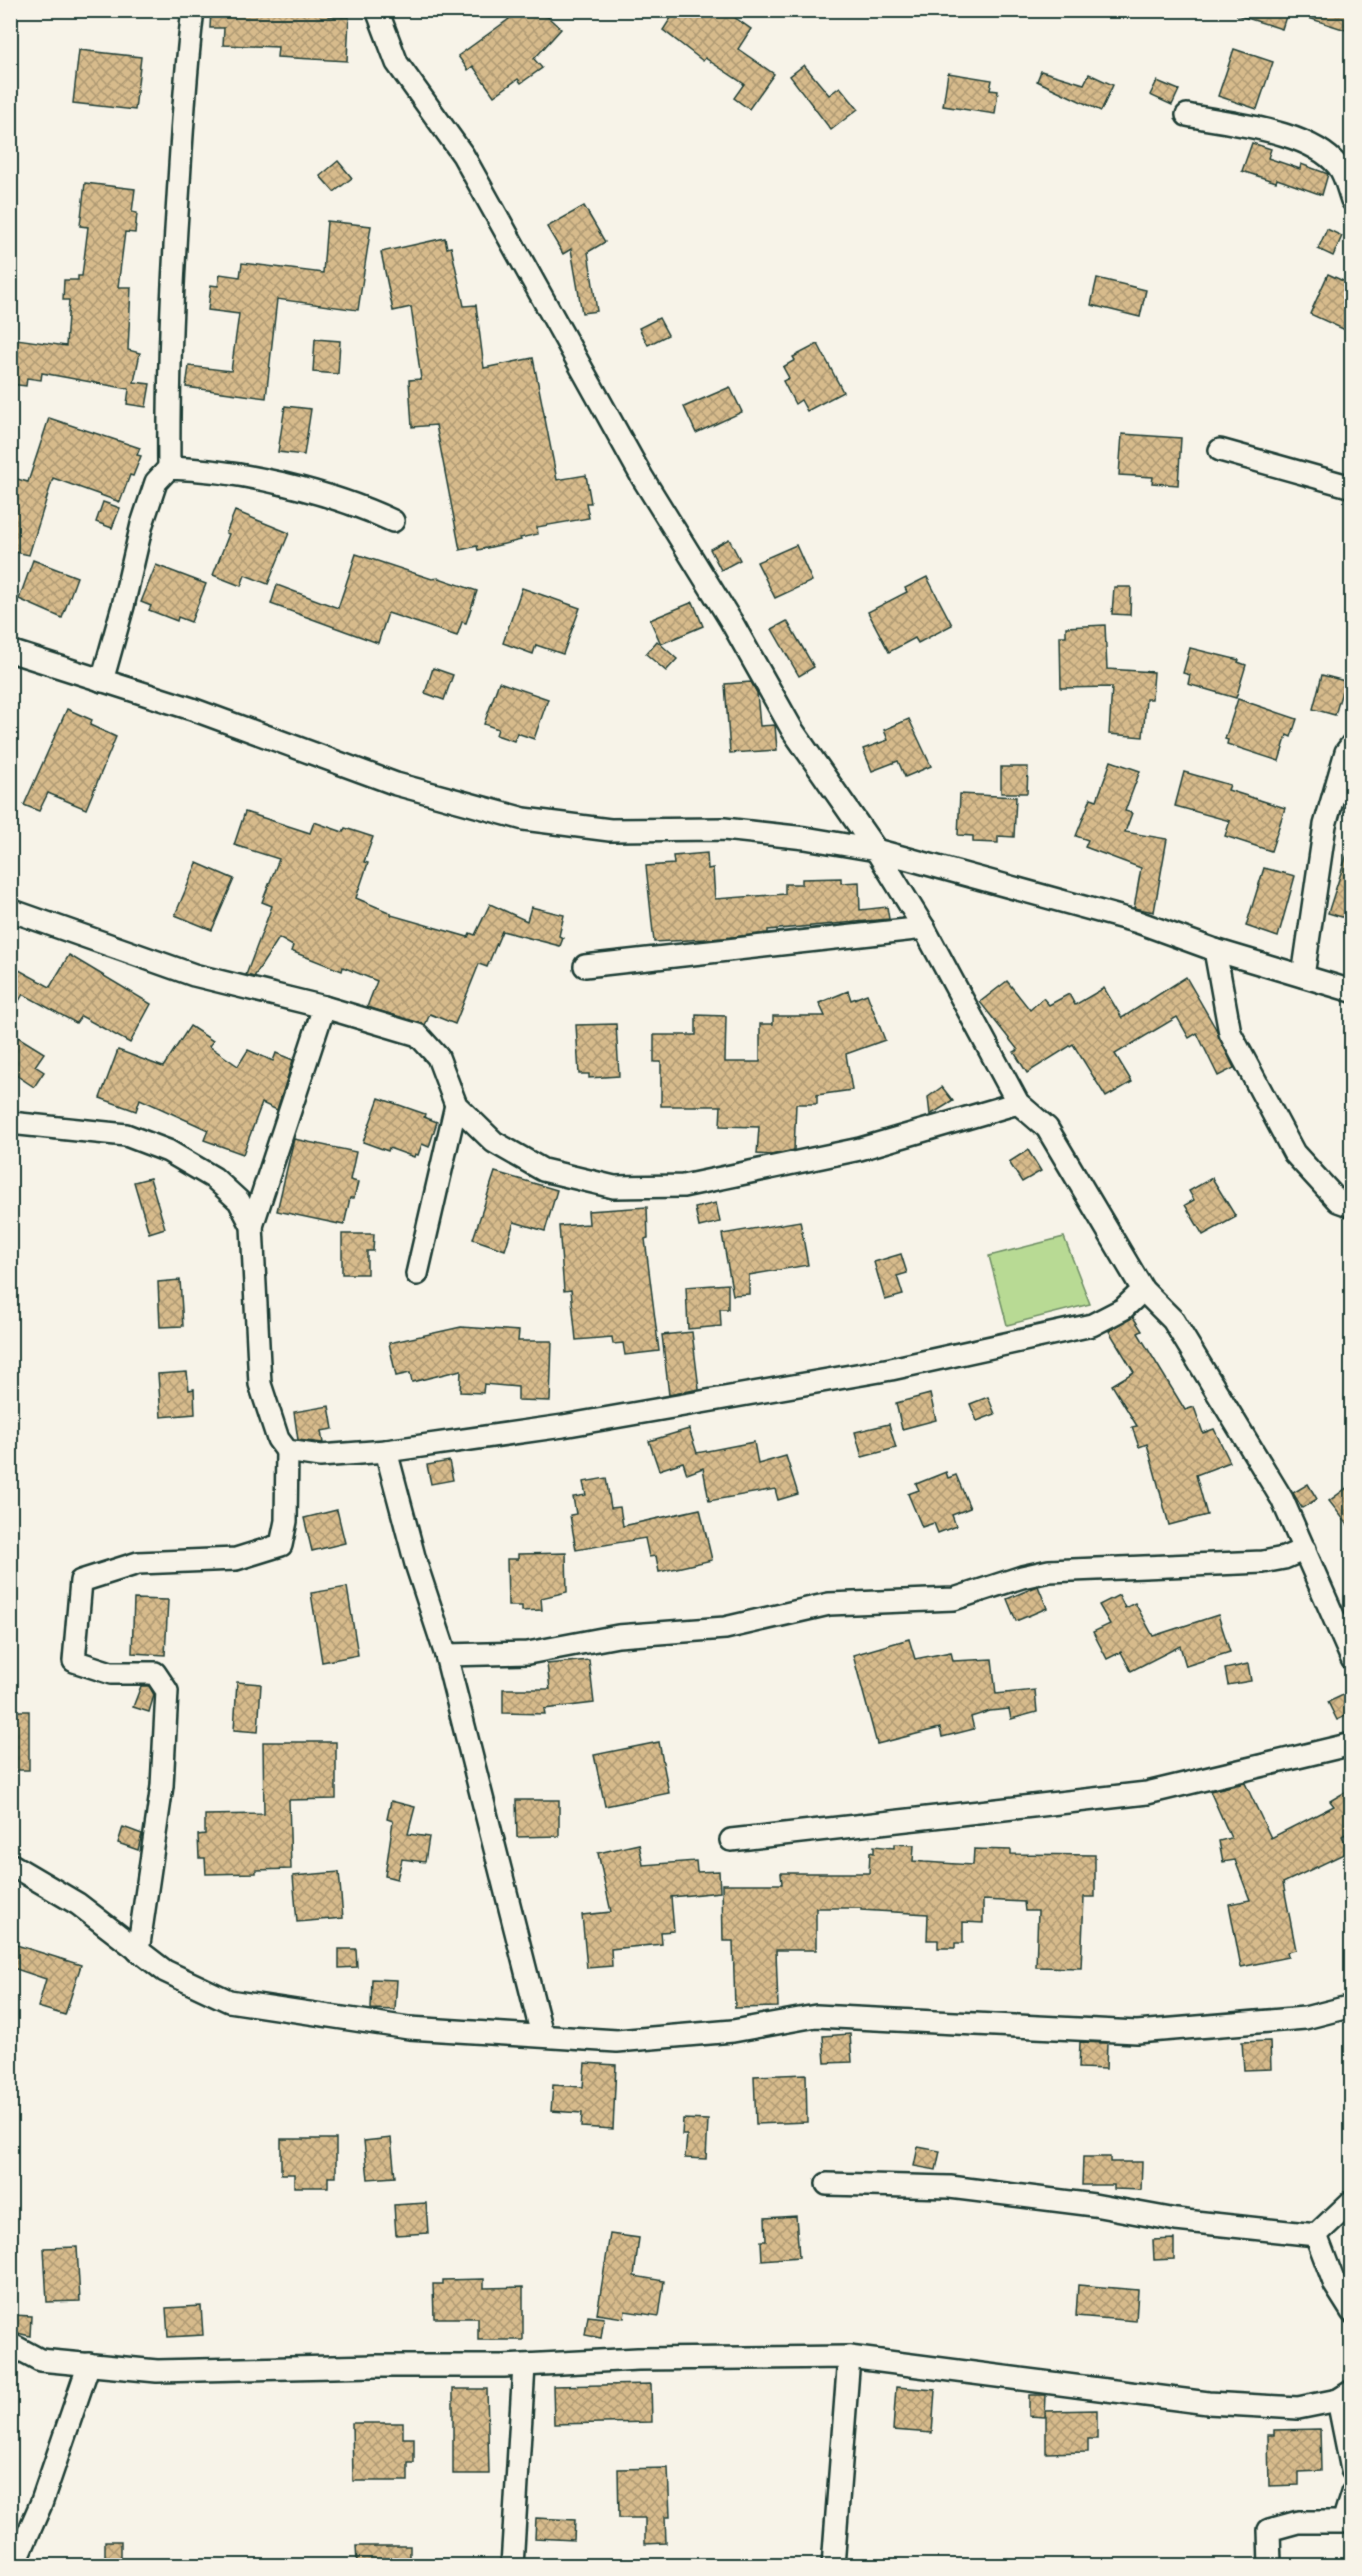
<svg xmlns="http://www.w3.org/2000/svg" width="1362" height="2576" font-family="'Architects Daughter',sans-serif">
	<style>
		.green { fill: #b8da94; stroke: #6c8c64; stroke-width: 1.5 }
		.building { fill: url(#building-cross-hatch); stroke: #1f3d34; stroke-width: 1.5 }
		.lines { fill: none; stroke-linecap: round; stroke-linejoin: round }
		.street-casing { stroke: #1f3d34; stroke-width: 26 }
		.street { stroke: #f7f3e8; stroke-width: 21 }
	</style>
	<defs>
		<pattern id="building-cross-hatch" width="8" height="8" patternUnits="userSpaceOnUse" patternTransform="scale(1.5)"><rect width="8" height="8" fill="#d7bb8c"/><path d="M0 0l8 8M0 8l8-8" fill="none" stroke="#ae9973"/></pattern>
	</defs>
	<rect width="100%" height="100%" fill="#f7f3e8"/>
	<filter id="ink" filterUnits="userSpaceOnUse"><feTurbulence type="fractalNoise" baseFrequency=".0167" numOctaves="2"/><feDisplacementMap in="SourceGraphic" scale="12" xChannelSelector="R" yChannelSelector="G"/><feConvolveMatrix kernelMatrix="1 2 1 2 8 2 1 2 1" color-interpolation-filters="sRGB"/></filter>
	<g filter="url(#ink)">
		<!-- green -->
		<path class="green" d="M1064,1237L1090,1304L1007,1325L989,1256Z"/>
		<!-- building -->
		<g class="building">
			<path d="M211,10H273L304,14V10H328V16L349,17L347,61L277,57L278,47L223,45L224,28H210Z"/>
			<path d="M499,10H540L561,29L534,59L542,68L521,83L518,79L494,96L473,66L468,70L458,56L509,19Z"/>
			<path d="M676,10H724L751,29L738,49L774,74L749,109L734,98L744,84L705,58L703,61L663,30Z"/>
			<path d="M1238,10H1288L1282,29L1237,15Z"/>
			<path d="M1296,10H1352V32L1296,14Z"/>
			<path d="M1234,49L1273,62L1257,109L1218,96Z"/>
			<path d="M79,50L141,57L135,110L73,103Z"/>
			<path d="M804,65L829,95L840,87L858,109L831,130L790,76Z"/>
			<path d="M1041,71L1084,84L1089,74L1113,85L1101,111L1037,81Z"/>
			<path d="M948,73L992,80L990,90L998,91L995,114L943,106Z"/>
			<path d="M1157,81L1179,90L1172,105L1150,95Z"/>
			<path d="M1252,143L1271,149L1268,158L1300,169L1301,164L1328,174L1322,195L1277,179L1276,182L1242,171Z"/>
			<path d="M338,161L352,178L334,192L320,176Z"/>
			<path d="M85,183L135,189L132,212L137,213L135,233L125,232L118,287H131L128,350L140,353L134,382L150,384L146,407L127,404L129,389L42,373L41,380L27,378L26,386L10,384V338L66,346L69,300H63L64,280H78V276H82L88,227L80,226Z"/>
			<path d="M584,206L605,242L588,252L597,311L582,313L571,249L563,254L547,227Z"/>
			<path d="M327,221L371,226L358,310L277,299L266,398L186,387L189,366L231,371L239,314L208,310L211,285L218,286L220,274L240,277L242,263L323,273Z"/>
			<path d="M1327,229L1342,236L1333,256L1318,249Z"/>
			<path d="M445,238L447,248L451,247L464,306L476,305L484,368L533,358L557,480L586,475L591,503H586L589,518L537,527L538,534L520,538L521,540L478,550L477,546L460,550L436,425L412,427L409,380L421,379L411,307L393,311L381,252Z"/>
			<path d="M1328,274L1352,285V333L1310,314Z"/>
			<path d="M1097,278L1146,290L1140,317L1091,305Z"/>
			<path d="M659,318L668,335L648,345L639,328Z"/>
			<path d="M315,339L340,341L338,374L313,372Z"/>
			<path d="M818,344L843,392L807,411L801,400L795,404L783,381L789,378L783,367L795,360L793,357Z"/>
			<path d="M730,387L742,412L696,433L684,407Z"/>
			<path d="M285,406L311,409L304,455L278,452Z"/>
			<path d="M49,418L140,448L137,455L141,456L133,476L130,475L120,502L53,478L29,555L10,551V477L28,482Z"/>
			<path d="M1122,434L1181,438L1178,485L1152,483L1153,477L1119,475Z"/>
			<path d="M103,502L120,508L112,528L96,522Z"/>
			<path d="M235,511L289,533L268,584L245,575L241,586L213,575L229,534L226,533Z"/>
			<path d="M729,539L740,560L721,570L710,549Z"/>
			<path d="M796,545L812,581L775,598L757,562Z"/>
			<path d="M356,554L432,579L439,578L477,591L466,623L462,622L457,636L388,613L378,643L271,604L277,585L338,608Z"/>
			<path d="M33,560L77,577L62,618L19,599Z"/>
			<path d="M156,565L206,584L191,622L178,617L177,621L149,610L151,606L141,602Z"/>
			<path d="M927,577L952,625L918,643L915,638L889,652L868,612L907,592L905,588Z"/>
			<path d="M1114,587H1131L1130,615L1112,614Z"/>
			<path d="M522,588L580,608L563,654L536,645L533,654L503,643Z"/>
			<path d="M693,602L703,626L661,644L650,620Z"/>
			<path d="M787,621L814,667L799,676L772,629Z"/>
			<path d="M1105,625L1107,669L1154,672L1152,699H1146L1143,737L1109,734L1112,687L1061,688L1060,636H1066V627Z"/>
			<path d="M657,641L677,659L666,671L646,654Z"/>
			<path d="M1190,648L1239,660L1238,662L1246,665L1236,698L1188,684L1190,675L1183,673Z"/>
			<path d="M433,668L453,675L444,700L425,693Z"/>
			<path d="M1322,675L1345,681L1335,715L1313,709Z"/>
			<path d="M499,682L548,699L534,739L517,733L514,741L496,735L498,729L484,724Z"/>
			<path d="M751,682L757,693L760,726L775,725L777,750L730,753L725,684Z"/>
			<path d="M1238,699L1297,719L1291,737L1287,735L1279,761L1227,744L1228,740L1225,739Z"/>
			<path d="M67,709L92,720L90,725L116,737L86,809L48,793L39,811L24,805Z"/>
			<path d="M909,719L931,766L905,777L898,761L872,771L863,749L888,740L884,730Z"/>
			<path d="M1111,761L1140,771L1125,811L1132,813L1125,832L1167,839L1154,912L1134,908L1141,868L1085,847L1088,840L1076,836L1091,798L1097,800Z"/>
			<path d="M1001,767H1028L1027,793H1001Z"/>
			<path d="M1184,772L1230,785L1228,790L1285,808L1271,851L1225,836L1230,821L1175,806Z"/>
			<path d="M960,794L1016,797L1014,837L998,836V843L973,842V836L958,835Z"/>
			<path d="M245,812L310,833L314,822L343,832L345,828L373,837L364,862L368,863L356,898L391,913V915L468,937L470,933L475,935L490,904L527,921L531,907L564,915L559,936L563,938L560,946L502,931L487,967L479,964L455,1024L430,1014L425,1025L367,1007L377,981L343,967L342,971L291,951L293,946L279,938L254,977L246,975L272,906L262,902L279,859L234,845Z"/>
			<path d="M1348,851L1352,852V920L1328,913Z"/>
			<path d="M707,853L708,869L713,868L715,899L785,894V884H802V879L841,878V883L859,882L860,910L887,907L889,919L768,930V933L724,938L654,942L646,866L674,864L673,856Z"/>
			<path d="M197,863L234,879L212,930L175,915Z"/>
			<path d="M1264,868L1295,876L1278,937L1246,926Z"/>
			<path d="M69,955L151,1004L130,1043L81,1016L76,1023L23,994L10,1017V965L50,987Z"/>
			<path d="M1186,977L1216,1029L1234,1068L1218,1076L1197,1033L1189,1038L1177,1017L1115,1054L1132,1082L1106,1097L1073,1044L1027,1073L1014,1052L1018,1050L980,1002L1007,981L1030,1010L1043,998L1049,1005L1069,994L1075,1005L1104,988L1122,1018Z"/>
			<path d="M848,991L851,1000L867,994L885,1040L846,1054L852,1090L817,1095V1104H796L794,1150L771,1155L757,1154L759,1127L720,1126L721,1106H661V1062H654V1035H696V1015L726,1016L725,1062H760V1024H773V1016H825L819,1003Z"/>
			<path d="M616,1024L619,1076L589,1078V1074H579L576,1025Z"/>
			<path d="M190,1026L213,1041L209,1046L238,1066L248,1050L273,1061L276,1053L293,1060L277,1110L262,1103L243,1154L204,1140L208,1130L140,1099L136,1111L100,1098L118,1050L163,1067Z"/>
			<path d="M10,1032L44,1053L35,1066L44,1072L34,1087L10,1071Z"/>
			<path d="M942,1087L953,1101L930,1115L928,1097Z"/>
			<path d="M379,1098L425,1114L424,1117L437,1122L429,1147L422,1144L418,1155L415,1154L414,1157L389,1148L388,1151L363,1142Z"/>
			<path d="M294,1139L356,1152L350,1180L358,1182L354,1198H350L344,1225L277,1211Z"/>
			<path d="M1028,1150L1041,1171L1022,1182L1009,1162Z"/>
			<path d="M495,1172L557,1190L545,1231L514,1222L505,1250L473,1239Z"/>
			<path d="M150,1178L165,1228L149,1233L134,1182Z"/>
			<path d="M1212,1178L1236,1217L1203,1235L1185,1205L1194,1200L1189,1191Z"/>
			<path d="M716,1203L720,1222L699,1227L695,1208Z"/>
			<path d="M647,1207L648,1238L645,1239L659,1351L625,1355L623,1343L613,1344L612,1337L576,1340L571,1290L564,1291L559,1226L589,1224L588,1211Z"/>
			<path d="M800,1221L808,1265L749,1275V1294L733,1295L722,1234Z"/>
			<path d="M342,1234H374L373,1251H367V1274H342Z"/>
			<path d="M901,1254L907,1273L897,1276L903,1295L885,1300L874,1262Z"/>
			<path d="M180,1280L183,1326L160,1327L158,1282Z"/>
			<path d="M728,1284V1309H720L721,1326L688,1329L686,1287Z"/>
			<path d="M1133,1317L1142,1331L1138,1333L1185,1410L1194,1407L1203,1433L1214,1429L1230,1462L1196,1475L1207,1515L1169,1525L1147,1444L1139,1447L1132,1427L1137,1426L1112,1385L1134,1372L1109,1331Z"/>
			<path d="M461,1327L519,1331L518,1341H552L550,1401L518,1400V1387L484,1384L483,1393L460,1392L461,1370L412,1382L410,1373L396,1376L389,1343Z"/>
			<path d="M692,1332L699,1389L669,1395L662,1335Z"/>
			<path d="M187,1372L189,1390L194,1389L195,1414L161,1417L158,1374Z"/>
			<path d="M930,1394L936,1420L902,1429L896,1403Z"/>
			<path d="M988,1397L995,1414L977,1421L970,1404Z"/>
			<path d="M329,1406L333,1429L321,1431L323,1443L298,1440L294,1412Z"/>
			<path d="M889,1424L896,1448L862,1457L855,1432Z"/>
			<path d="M689,1429L697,1453L754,1442L758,1464L786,1456L798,1494L778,1500L775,1489L709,1501L703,1468L687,1474L683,1462L659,1470L649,1441Z"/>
			<path d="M449,1461L453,1480L431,1484L427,1465Z"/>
			<path d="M946,1472L948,1478L956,1475L970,1508L952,1515L956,1526L938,1533L934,1523L922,1527L908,1494L919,1490L916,1484Z"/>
			<path d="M606,1478L611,1508L620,1507L623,1526L700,1509L712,1560L659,1572L656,1556L649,1557L645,1538L576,1550L570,1515L576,1514L573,1497L586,1495L583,1482Z"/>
			<path d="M1308,1484L1317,1499L1302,1508L1293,1493Z"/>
			<path d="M1352,1484V1530L1329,1501Z"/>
			<path d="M337,1510L345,1543L312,1551L304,1518Z"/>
			<path d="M566,1553L567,1592L541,1598L542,1610L522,1611V1606H508L507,1559H518V1554Z"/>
			<path d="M1038,1586L1047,1608L1016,1621L1007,1599Z"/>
			<path d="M347,1587L358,1655L322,1662L311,1593Z"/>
			<path d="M1119,1595L1125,1608L1135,1603L1153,1636L1218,1615L1230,1652L1186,1666L1180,1646L1131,1671L1121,1652L1107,1659L1093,1632L1110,1624L1099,1605Z"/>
			<path d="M134,1599L168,1600L165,1655L132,1653Z"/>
			<path d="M909,1639L915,1659L951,1652L953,1661L992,1659L996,1694L1035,1690L1037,1712L1011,1719L1009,1709L990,1711L971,1717L974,1729L942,1737L940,1728L877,1744L853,1655Z"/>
			<path d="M589,1660L594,1703L544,1709L545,1714L503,1713V1689H550L547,1664Z"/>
			<path d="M1248,1664L1251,1681L1228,1685L1225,1669Z"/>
			<path d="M237,1682L261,1684L258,1732L234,1730Z"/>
			<path d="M141,1686H149L154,1695L149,1712L133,1707Z"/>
			<path d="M1352,1691V1713L1337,1720L1328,1702Z"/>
			<rect x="10" y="1711" width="19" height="59"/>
			<path d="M263,1742H336V1799L289,1800L291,1869L256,1870V1873L206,1874L205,1858H199L198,1835L205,1834V1815L264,1814Z"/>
			<path d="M659,1742L669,1793L605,1806L594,1755Z"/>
			<path d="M1245,1783L1271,1838L1334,1806L1330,1801L1352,1788V1837L1349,1832L1342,1836L1350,1851L1283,1883L1296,1950L1287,1952L1288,1957L1241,1967L1229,1904L1250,1900L1235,1860L1223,1862L1219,1841L1231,1838L1210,1791Z"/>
			<path d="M516,1800H559V1836L517,1837Z"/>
			<path d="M391,1801L415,1807L408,1834L429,1837L425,1862L402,1859L397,1879L385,1876L393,1821L387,1819Z"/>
			<path d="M123,1827L142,1834L138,1850L118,1843Z"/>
			<path d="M639,1844L643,1865L696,1861L697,1872L719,1871L720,1892L671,1897L674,1931L661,1932L662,1944L611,1949L612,1966L587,1968L582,1915L611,1912L598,1853Z"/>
			<path d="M894,1844L914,1845L913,1861L924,1862L973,1865L974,1849L1011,1850V1854L1095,1855V1897H1084L1081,1968L1036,1967L1038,1911H1025L1024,1902L983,1900V1923L963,1922V1943H955V1948H938V1940H927L928,1914L861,1910V1908H816V1950H776L778,2007L735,2008L733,1941H723L722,1884H782L781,1873H869L870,1852L874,1853V1846L894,1848Z"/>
			<path d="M339,1872L343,1918L297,1922L293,1876Z"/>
			<path d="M10,1943L81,1965L65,2015L38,2007L46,1979L10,1967Z"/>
			<path d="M339,1949H356L357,1967L339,1968Z"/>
			<path d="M372,1979L397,1980L395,2010L371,2009Z"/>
			<path d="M850,2034L852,2062L825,2063L823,2036Z"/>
			<path d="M1270,2041L1271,2069L1244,2070L1242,2042Z"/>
			<path d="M1080,2042L1107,2043L1106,2069L1079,2068Z"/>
			<path d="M585,2063L616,2065L613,2129L581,2127L582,2113L551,2111L553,2085L583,2087Z"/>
			<path d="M806,2074L807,2122L756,2124L754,2076Z"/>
			<path d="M683,2119L708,2120L706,2159L685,2158L687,2135H682Z"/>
			<path d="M391,2138L395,2177L368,2179L364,2141Z"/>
			<path d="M281,2139H336V2177H328V2187H294V2174H281Z"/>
			<path d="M918,2147L940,2151L936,2170L914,2166Z"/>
			<path d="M1083,2157H1110V2162H1142L1141,2190L1114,2189V2185H1082Z"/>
			<path d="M426,2203L428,2233L396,2235L394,2205Z"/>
			<path d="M796,2216L799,2257L762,2260L761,2241H766L765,2218Z"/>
			<path d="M610,2234L639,2238L634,2276L664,2281L659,2316L625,2311L624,2318L597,2314Z"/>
			<path d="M1174,2239V2259L1154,2260L1153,2240Z"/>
			<path d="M77,2247L80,2301L47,2302L44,2248Z"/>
			<path d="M484,2279V2288L523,2287V2340H478V2318H434L433,2284H443V2280Z"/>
			<path d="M1078,2285L1138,2290L1136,2321L1076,2316Z"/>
			<path d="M201,2306L203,2335L168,2337L166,2308Z"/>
			<path d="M13,2315L31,2316L30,2336L13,2332Z"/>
			<path d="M588,2316L604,2318L601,2338L585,2335Z"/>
			<path d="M651,2384L652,2422L554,2424L553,2386Z"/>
			<path d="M896,2387L935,2390L932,2433L893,2430Z"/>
			<path d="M453,2389H487L489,2474H453Z"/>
			<path d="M1029,2395H1046L1045,2417L1029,2416Z"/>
			<path d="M1097,2410V2439H1088V2452L1046,2453V2411Z"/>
			<path d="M352,2423H403V2438H414V2463H408V2481H353Z"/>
			<path d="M1320,2429L1321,2471L1299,2472V2485L1269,2486L1268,2435H1274V2430Z"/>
			<path d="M668,2468L670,2517H665L666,2543L645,2544V2518H619L618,2469Z"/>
			<path d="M536,2518L575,2520L574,2540L535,2538Z"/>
			<rect x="105" y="2541" width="16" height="24"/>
			<path d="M356,2546H410V2562L357,2563Z"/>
		</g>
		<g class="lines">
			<defs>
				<g id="street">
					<path d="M377,10L397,63L463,155L642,477L731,621L793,731L876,850L924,928L1018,1103L1047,1128L1143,1290L1173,1320L1282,1499L1352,1659"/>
					<path d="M1187,115C1231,124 1309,130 1338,166C1345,174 1348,189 1352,200"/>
					<path d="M1220,450L1352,487"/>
					<path d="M169,468C168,377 172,288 178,198C182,135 185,73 193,10"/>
					<path d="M10,651L192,709L396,784L524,819L610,830L724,829L805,838L876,850L1138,922L1215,950L1352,991"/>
					<path d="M102,681L123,606L142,524L156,482L169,468C240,470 329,491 393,521"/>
					<path d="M10,910L194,975L324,1007L418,1035L438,1057L456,1105L494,1142L543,1170L614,1187L683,1186L860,1149L1018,1103"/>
					<path d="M1215,950L1230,1033L1294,1153L1338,1201L1352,1206"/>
					<path d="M585,966L924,928"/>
					<path d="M1303,976L1325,825L1346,752L1352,744"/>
					<path d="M10,1123L126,1135L168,1151L214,1178L239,1201L252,1226L260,1384L278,1439L287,1451L320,1456L386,1451L563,1426L891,1369L1092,1325L1123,1309L1143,1290"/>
					<path d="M252,1226L324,1007"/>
					<path d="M417,1274L456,1105"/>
					<path d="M386,1451L416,1564L446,1655L542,2035"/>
					<path d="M446,1655L528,1653L618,1636L725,1628L829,1604L954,1599L1022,1577L1049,1571L1263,1562L1284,1558L1305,1549"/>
					<path d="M731,1840L1147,1793L1352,1744"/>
					<path d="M10,1864L78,1904L165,1971L229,2001L409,2028L617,2041L733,2031L816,2016L1137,2032L1305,2018L1352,2006"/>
					<path d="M138,1951L162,1786L167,1691L155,1673H111L74,1661L81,1581L138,1563L236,1559L281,1545L286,1521L287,1451"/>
					<path d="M827,2184L950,2187L1094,2205L1176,2220L1316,2235L1352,2201"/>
					<path d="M1316,2235L1335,2285L1352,2312"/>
					<path d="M10,2344L40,2360L157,2371L375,2366H504L638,2359L849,2357L1208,2403L1298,2408L1338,2400L1352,2391"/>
					<path d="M1338,2400L1352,2470"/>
					<path d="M14,2566L41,2504L89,2364"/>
					<path d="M512,2566L524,2366"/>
					<path d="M833,2566L849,2357"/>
					<path d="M1270,2566L1269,2530L1298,2522H1343L1352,2493"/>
				</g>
			</defs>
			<!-- street casing -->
			<use href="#street" class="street-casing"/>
			<!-- street -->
			<use href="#street" class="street"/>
		</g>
	</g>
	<!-- margin -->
	<rect width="1362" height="2576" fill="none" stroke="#f7f3e8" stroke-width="36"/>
	<rect x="18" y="18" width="1326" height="2540" fill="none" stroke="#1f3d34" stroke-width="2" filter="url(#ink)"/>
</svg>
